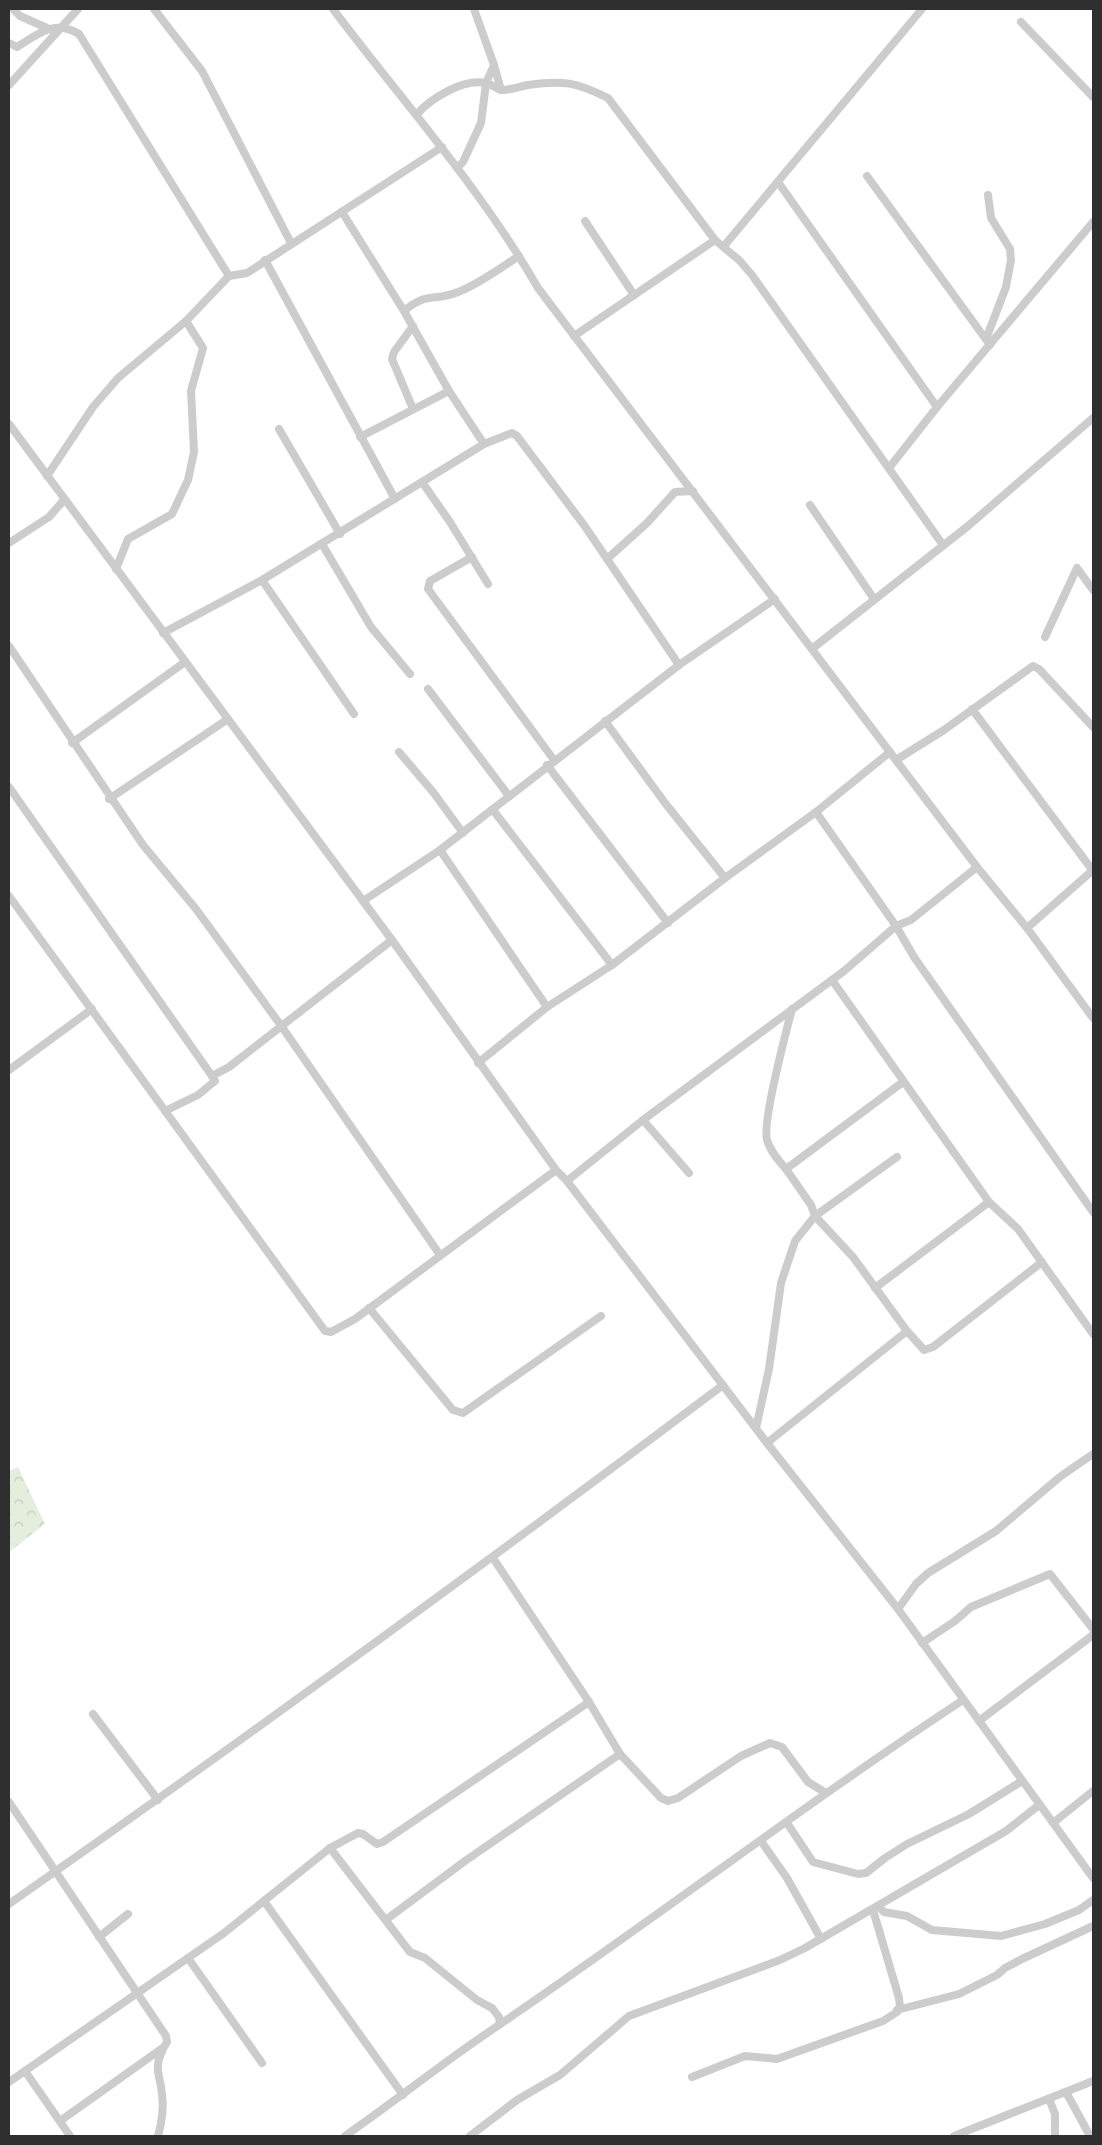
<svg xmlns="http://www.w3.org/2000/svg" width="1102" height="2145" font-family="Rubik,sans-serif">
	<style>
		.forest { fill: url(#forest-crowns) }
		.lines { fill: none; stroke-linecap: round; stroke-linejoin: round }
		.minor { stroke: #ccc; stroke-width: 8 }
	</style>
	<defs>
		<pattern id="forest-crowns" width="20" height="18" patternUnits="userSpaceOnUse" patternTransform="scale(1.25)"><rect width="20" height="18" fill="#e5eedc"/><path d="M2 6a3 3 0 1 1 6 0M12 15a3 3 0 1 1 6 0" fill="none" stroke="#c5ccbd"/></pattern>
	</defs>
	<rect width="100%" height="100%" fill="#fff"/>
	<!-- forest -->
	<path class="forest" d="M18,1467L45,1524L9,1552V1471Z"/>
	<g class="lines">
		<!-- minor -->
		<g class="minor">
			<path d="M13,9L20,16L47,28"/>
			<path d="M154,9L202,71L291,243"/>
			<path d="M333,9C402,101 480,187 538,288L977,867L1027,928L1093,1018"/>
			<path d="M474,9L494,65L501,90C511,90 518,87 528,85C563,80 576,82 608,98L715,240"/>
			<path d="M1021,22L1093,97"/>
			<path d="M9,43L17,47C38,34 55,19 79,34L229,276"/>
			<path d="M9,85L78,9"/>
			<path d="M416,115C430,99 463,78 486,83C491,84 496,88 501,90"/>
			<path d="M457,168L463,162L481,123L486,83L494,65"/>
			<path d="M867,176L990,345"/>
			<path d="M778,182L937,407"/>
			<path d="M342,212L404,311L449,391L484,444"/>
			<path d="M585,221L634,295"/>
			<path d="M724,246L922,9"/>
			<path d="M265,260L395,499"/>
			<path d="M404,311C427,291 434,302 458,292C479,284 500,268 519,256"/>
			<path d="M413,326L394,352L392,359L413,409"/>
			<path d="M574,336L715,240L739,260L752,275L943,545"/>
			<path d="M986,339L1006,287L1011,260L1010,249L991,218L988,195"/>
			<path d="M9,424L392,940L556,1170L567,1181L767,1443L898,1609L1093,1878"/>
			<path d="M279,429L340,534"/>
			<path d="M360,437L449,391"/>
			<path d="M889,468L937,407L1093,222"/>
			<path d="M47,476L93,407L118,378L186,321L229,276L247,273L442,147"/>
			<path d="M422,482L450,522L488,584"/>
			<path d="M810,505L874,599"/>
			<path d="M9,543L49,517L64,500"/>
			<path d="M322,544L371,627L410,674"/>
			<path d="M472,557L430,581L428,589L554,760"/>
			<path d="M607,559L647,523L675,492L693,491"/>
			<path d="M116,569L128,539L172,514L188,480L194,452L191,391L203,348L186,321"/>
			<path d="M262,580L354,714"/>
			<path d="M163,633L262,580L484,444L512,433L517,436L584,525L679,665"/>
			<path d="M1045,637L1077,568L1093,590"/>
			<path d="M9,646L143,845L196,909L282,1027L440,1255"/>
			<path d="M813,648L968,526L1093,418"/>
			<path d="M428,689L509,796"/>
			<path d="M972,709L1093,871"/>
			<path d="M605,721L665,803L725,878"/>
			<path d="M72,743L185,662"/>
			<path d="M399,752L433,792L463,833"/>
			<path d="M896,760L944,730L1033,666L1039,669L1093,727"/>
			<path d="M547,765L668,923"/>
			<path d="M9,787L212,1076"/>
			<path d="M109,799L228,719"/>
			<path d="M493,810L612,965"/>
			<path d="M816,812L896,926L914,957L1093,1212"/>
			<path d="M440,850L547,1007"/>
			<path d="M9,896L325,1331L331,1332L355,1319L556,1170"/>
			<path d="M363,901L440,850L679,665L775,599"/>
			<path d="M1027,928L1093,870"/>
			<path d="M832,980L989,1202"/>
			<path d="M478,1063L547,1007L612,965L725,878L816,812L890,752"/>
			<path d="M9,1070L92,1009"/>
			<path d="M903,1082L786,1169L811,1205L815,1216L853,1257L907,1331L924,1350L933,1347L1042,1262"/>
			<path d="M165,1111L198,1095L215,1081L212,1076L229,1067L392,940"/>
			<path d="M643,1120L689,1173"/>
			<path d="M786,1169C779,1161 770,1151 767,1140C762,1122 786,1032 792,1009"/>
			<path d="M567,1181L643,1120L844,971L896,926L911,920L977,867"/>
			<path d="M875,1288L989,1202L1018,1229L1093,1334"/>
			<path d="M369,1308L453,1410L463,1413L601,1316"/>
			<path d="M756,1428L769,1369L781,1283L795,1241L815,1216L897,1157"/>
			<path d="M767,1443L907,1331"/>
			<path d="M493,1558L589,1702L620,1754L661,1798L668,1801L678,1798L741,1756L770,1743L782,1747L808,1782L826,1793"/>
			<path d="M898,1609L916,1584L928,1573L996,1531L1061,1476L1093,1454"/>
			<path d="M922,1643L955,1621L971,1607L1050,1574L1093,1629"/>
			<path d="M93,1714L158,1800"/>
			<path d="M979,1721L1093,1635"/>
			<path d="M9,1802L166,2036L167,2042L164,2047L60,2121"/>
			<path d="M787,1823L813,1862L858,1874L866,1873L885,1858L907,1844L969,1814L1022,1781"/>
			<path d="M1053,1823L1093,1791"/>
			<path d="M761,1841L787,1878L821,1939"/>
			<path d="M330,1848L410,1952L425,1958L477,2000L492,2008L499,2017L500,2024"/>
			<path d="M264,1901L403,2095"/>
			<path d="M9,1904C250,1735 488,1562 723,1385"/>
			<path d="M879,1907L884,1912L907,1916L932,1930L1001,1936L1045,1924L1079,1910L1093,1900"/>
			<path d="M387,1919L465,1861L620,1754"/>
			<path d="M99,1937L128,1914"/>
			<path d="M188,1958L262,2063"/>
			<path d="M897,2010L959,1994L997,1975L1005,1968L1022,1959L1093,1926"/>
			<path d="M25,2071L70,2136"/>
			<path d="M692,2077L745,2056L777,2059L883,2021L897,2012L900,2007L899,1998L873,1910"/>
			<path d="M9,2082L224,1933L330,1848L358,1833L363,1834L377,1844L383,1842L589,1702"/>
			<path d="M1066,2092L1090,2136"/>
			<path d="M1049,2099L1055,2114V2136"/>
			<path d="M158,2136C162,2122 164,2108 162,2094C160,2073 153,2070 163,2049"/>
			<path d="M345,2136C397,2100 446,2060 499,2025C655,1919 805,1804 963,1700"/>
			<path d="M470,2136L517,2100L560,2075L629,2016L780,1960L805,1948L1006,1831L1039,1805"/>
			<path d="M954,2136L1093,2081"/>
		</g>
	</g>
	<!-- border -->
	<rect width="1102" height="2145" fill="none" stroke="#2f2f2f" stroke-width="20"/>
</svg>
